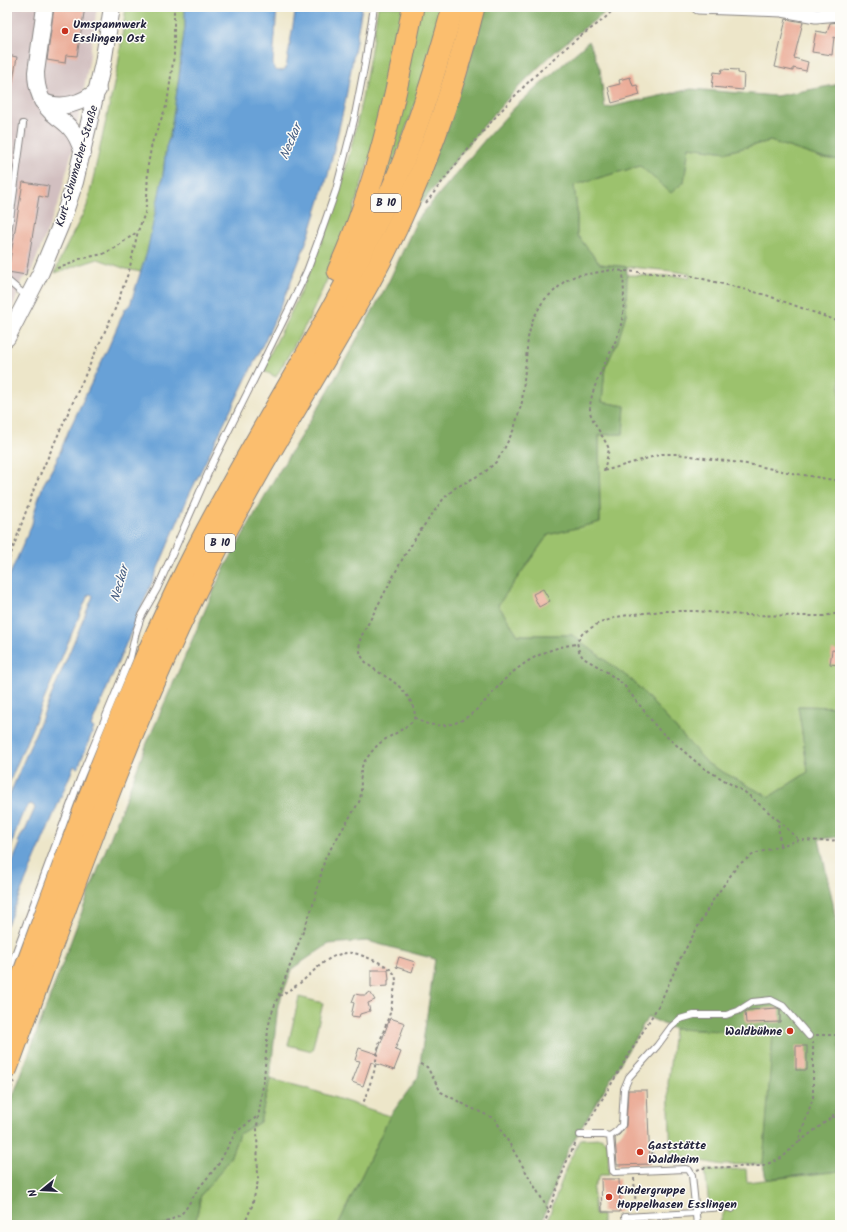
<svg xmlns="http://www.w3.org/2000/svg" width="847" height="1232" font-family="Kalam,sans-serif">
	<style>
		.industrial { fill: #d2bfc0 }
		.green { fill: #9cc26d; stroke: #5f7254 }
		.forest { fill: #7da860; stroke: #50654e }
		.water { fill: #68a1d7; stroke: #456289 }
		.building { fill: #ebad99 }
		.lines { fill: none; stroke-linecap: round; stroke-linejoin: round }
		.service-casing { stroke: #888482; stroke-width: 8 }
		.minor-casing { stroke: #888482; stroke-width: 15 }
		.tertiary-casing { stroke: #888482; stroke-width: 18 }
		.trunk-casing { stroke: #888482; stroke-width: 23 }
		.path { stroke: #888482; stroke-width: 2; stroke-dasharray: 3 3; stroke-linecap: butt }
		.service { stroke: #fff; stroke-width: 6 }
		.minor { stroke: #fff; stroke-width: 13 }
		.tertiary { stroke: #fff; stroke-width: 16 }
		.trunk { stroke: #fbbe6e; stroke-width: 21 }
		.poi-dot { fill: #c8321e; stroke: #fdfcf7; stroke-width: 1.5 }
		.labels { text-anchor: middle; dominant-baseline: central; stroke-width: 3; stroke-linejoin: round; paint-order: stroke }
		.shield { fill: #fdfcf7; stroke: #646373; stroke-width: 1 }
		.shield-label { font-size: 11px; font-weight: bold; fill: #22223b }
		.poi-label { font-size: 12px; font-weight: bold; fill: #22223b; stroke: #fdfcf7; text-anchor: start }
		.street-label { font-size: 12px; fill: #22223b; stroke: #fdfcf7 }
		.water-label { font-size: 13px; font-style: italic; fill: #425b81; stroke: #fdfcf7 }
	</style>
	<rect width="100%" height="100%" fill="#fdfcf7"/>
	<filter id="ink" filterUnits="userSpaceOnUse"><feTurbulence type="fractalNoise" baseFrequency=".025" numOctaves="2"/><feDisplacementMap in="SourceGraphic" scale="8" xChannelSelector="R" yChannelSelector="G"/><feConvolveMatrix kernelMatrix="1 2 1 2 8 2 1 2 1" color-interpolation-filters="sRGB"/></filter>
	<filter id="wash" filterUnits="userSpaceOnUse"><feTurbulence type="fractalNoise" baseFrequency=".012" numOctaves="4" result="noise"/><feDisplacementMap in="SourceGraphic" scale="16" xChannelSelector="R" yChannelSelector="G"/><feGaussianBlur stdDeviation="0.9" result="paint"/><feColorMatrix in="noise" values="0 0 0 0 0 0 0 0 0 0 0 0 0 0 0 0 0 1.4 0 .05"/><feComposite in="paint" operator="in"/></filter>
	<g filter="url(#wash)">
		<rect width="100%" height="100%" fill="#ede6c9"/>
		<!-- industrial -->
		<path class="industrial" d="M7,7H97L89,61L73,147L59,201L30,275L22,279L15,302L7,319Z"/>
		<!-- green -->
		<g class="green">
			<path d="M126,7H185V27L174,114L170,136L166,147L163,175L154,223L147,252L141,272L126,269L98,259L55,273L61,257L87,206L118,66Z"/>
			<path d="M378,7H406L387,102L342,247L308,321L276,377L262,370C282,330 303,291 319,249C350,172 365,89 378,7Z"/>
			<path d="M419,7H445L433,54L381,197L373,196Z"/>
			<path d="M770,141L822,158L840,160V707L798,706L808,772L769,797L708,764L634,682L572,635H518L498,605L548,535L600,522L599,435L623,434L625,406L602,402L605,368L618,341L626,314L627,275L676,276L689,278L690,274L671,271L600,264L577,235V211L574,185L640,166L684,182L689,147L727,152Z"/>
			<path d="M299,997L323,1003L312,1051L288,1045Z"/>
			<path d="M674,1029L774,1033L763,1164L722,1165L671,1155L668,1083Z"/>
			<path d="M270,1079L306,1088L390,1116L338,1225H192L196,1220L201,1195L221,1171L230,1158L239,1134L260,1122Z"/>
			<path d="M601,1138L606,1142L608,1145L609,1175H600L593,1189L595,1215H602V1225H546L568,1163L581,1139Z"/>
			<path d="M746,1169L747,1182L840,1171V1225H719L727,1205L709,1206L705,1170Z"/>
		</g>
		<!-- forest -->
		<g class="forest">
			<path d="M486,7H604L606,12C583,29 560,46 540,66C494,109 456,160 417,209L414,208L465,74Z"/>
			<path d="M589,41L600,69L605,108L691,89L776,96L840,84V160L822,158L770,141L727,152L689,147L684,182L671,193L640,166L574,185L577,211V235L600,264L627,267L626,314L618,341L605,368L602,402L625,406L623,434L599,435L600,522L548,535L498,605L518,635H572L634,682L708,764L769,797L808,772L798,706L840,707V837L819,839L833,903L840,948V1171L766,1179L763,1164L773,1033L674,1029L648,1017L568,1150L562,1164L541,1225H338L390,1116L418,1077L435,959L367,941L329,944L293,968L278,1005L270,1079L260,1122L239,1134L230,1158L221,1171L201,1195L196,1220L192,1225H7V1112L84,906L147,743L220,576L272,483L327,393L388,283L417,220L488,136L515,107Z"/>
		</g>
		<!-- water -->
		<path class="water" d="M185,7H277L273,63L274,69C278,72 283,71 286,68L296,7H362L345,103L335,145L328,175L309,235L289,287L269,332L189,495L91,726L94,728L78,768L74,766L7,925V875L20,844L18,842L23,832L25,831L35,808L33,805L31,804C21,807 14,840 10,850H8L7,852V801L93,596L91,594L88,595L7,788V581L32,524L34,513L43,485L56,462L68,432L108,348L125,309L130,305L147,252L163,175L166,147L170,136L180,71L181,55L185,27Z"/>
		<g id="blocks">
			<!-- building -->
			<g class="building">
				<path d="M54,7H85L77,56L66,55L65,63L47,60Z"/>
				<path d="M786,19L803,22L794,58L808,62L806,71L793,68V71L775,67Z"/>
				<path d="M840,22V39L834,37L832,55L812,52L816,31L827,33L830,23Z"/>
				<path d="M7,55L17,57L12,87H7Z"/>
				<path d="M722,69L738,70V73L744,74L743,90L712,87L714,72L721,73Z"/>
				<path d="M630,77L633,86L637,85L640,95L612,103L608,87L620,84L619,80Z"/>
				<path d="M23,182L49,186L47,198L39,196L26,275L8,272Z"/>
				<path d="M543,589L550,601L539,607L533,594Z"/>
				<path d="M832,650L840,651L839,665L830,664Z"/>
				<path d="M399,957L415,962L412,972L396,967Z"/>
				<path d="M371,970H388L389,980H388V986L371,987Z"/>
				<path d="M370,992L375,1000L368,1003L370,1011L360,1014L359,1017L351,1016L354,1003L352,1002L355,994L360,995H366Z"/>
				<path d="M777,1008L780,1009V1022L746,1023L745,1012L749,1010Z"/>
				<path d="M390,1018L405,1023L395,1050L401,1052L394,1070L371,1062L363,1086L352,1082L360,1061L355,1060L359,1048L377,1054Z"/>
				<rect x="796" y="1046" width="11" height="24"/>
				<path d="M628,1090H647L650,1164L617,1165L615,1138L620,1134L626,1126Z"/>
				<path d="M601,1179H619L620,1212H602Z"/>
			</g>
		</g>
	</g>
	<g filter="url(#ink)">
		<use href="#blocks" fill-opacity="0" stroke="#888482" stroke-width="1"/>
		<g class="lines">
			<defs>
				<g id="service">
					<path d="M7,241L23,124"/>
					<path d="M7,280L27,297"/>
					<path d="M7,976L80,779L130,658L136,632L141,617L157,589L213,462L291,305L307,271L320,236L336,190L354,120L365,63L374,7"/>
					<path d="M580,1135H604L610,1136L613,1171L614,1172L686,1169L689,1170L692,1175L697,1225"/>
					<path d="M610,1136L617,1131L622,1125L624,1089L629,1077L657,1046L671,1027L680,1019L694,1015H726L738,1011L752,1002L771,1000L783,1006L809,1036"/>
					<path d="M695,1209L726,1207L732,1209"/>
					<path d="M625,1217L695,1213"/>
				</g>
				<path id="minor" d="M698,7L782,10L816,16L840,14"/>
				<g id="tertiary">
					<path d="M45,7L36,72C36,89 42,106 56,116C61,120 66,123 70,128C77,135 80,144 83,153"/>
					<path d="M42,101C61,111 83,103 98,90"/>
					<path d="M7,338L41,272L61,224L75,182L103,63L112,7"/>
				</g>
				<g id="trunk">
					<path d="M338,271C376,187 396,97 413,7"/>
					<path d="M7,1018C66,860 120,699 197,549C257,431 332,322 386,202C415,139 435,74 453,7"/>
					<path d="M7,1068C71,896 129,722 212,559C260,463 319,373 371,279C417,194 451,101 474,7"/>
				</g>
			</defs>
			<!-- service casing -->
			<use href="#service" class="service-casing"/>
			<!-- minor casing -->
			<use href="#minor" class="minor-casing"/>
			<!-- tertiary casing -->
			<use href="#tertiary" class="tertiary-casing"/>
			<!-- trunk casing -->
			<use href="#trunk" class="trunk-casing"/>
			<!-- path -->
			<g class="path">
				<path d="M426,203C470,145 516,88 573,42C583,33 610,18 614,7"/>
				<path d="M57,268L68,265L79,259L103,254L115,248L137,232"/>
				<path d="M604,471L662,454H677L753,465L797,474L840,481"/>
				<path d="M604,471L609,449C606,441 590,418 590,411C589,390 608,359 616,340C626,316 624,296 623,271"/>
				<path d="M7,565L35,486L115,309L129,271L138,231L145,213L147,199L148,165L152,143L167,104L174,55V7"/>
				<path d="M415,717C422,723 427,724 435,725C473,729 489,691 513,672C533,656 552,647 577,644"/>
				<path d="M778,820L799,840"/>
				<path d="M780,845L778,820L746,793L702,767L659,730L623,684L604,670L583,658L579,651L577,642L582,634L597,624L617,617L635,614L663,611H695L742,615L808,616H824L840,613"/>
				<path d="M279,996C286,992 293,988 300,983C315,971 330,951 352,953C361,954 370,959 378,962C386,966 396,971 396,981L390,1013L379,1044L374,1072L363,1104"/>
				<path d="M816,1035H840"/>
				<path d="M420,1064L427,1067L441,1092L469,1107L495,1119L549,1211"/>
				<path d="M7,1100L14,1081"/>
				<path d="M832,1117H840"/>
				<path d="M586,1126L660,1003L680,959L711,903L738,865L754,854L799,840L823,841L840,840"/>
				<path d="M799,1142L832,1117L840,1104"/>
				<path d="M649,1149H652L653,1163"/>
				<path d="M697,1170L702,1168L763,1166L783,1157L798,1142L813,1098V1042"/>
				<path d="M634,1178L636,1210"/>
				<path d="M161,1225L180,1215L185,1210L198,1189L218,1165L236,1132L258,1116"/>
				<path d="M244,1225L252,1206L258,1181L257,1126L264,1079L268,1029L271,1015L311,911L316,895L325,858L359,802C364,790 357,774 364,762C369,755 374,748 380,743C389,736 412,726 415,717C415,704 405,691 395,683C379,670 353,664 361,637L403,558L420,531L444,498L455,488L485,472L497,461L503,451L514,429L522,402L528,338L532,321L543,301L565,281L575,276L612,270L692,276L766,295L840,322"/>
				<path d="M544,1225L566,1163L576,1142"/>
			</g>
			<!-- service -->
			<use href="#service" class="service"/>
			<!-- minor -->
			<use href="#minor" class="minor"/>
			<!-- tertiary -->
			<use href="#tertiary" class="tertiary"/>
			<!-- trunk -->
			<use href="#trunk" class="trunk"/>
		</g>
	</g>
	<!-- markers -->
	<g class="poi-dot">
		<circle cx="65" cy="31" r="4"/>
		<circle cx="790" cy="1031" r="4"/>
		<circle cx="640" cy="1152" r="4"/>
		<circle cx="609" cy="1197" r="4"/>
	</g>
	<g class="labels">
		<!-- shield labels -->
		<g class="shield">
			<rect x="371" y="194" width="30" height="18" rx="3"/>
			<rect x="205" y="534" width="30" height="18" rx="3"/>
		</g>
		<g class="shield-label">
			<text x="386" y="203">B 10</text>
			<text x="220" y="543">B 10</text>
		</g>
		<!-- poi labels -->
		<g class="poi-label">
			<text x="73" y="24">Umspannwerk<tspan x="73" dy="14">Esslingen Ost</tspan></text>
			<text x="782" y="1031" text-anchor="end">Waldbühne</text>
			<text x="648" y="1145">Gaststätte<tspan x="648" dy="14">Waldheim</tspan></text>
			<text x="617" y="1190">Kindergruppe<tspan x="617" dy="14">Hoppelhasen Esslingen</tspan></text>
		</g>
		<!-- street labels -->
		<g class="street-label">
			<text transform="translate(77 166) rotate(-74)">Kurt-Schumacher-Straße</text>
		</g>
		<!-- water labels -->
		<g class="water-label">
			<text transform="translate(291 142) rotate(-67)">Neckar</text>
			<text transform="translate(120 584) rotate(-74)">Neckar</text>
		</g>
	</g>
	<!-- margin -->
	<rect width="847" height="1232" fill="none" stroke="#fdfcf7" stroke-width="24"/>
	<!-- north arrow -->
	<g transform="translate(42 1190) rotate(252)" stroke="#fdfcf7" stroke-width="3" paint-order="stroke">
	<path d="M0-3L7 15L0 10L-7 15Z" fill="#22223b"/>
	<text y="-6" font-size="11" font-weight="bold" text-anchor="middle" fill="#22223b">N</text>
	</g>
</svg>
